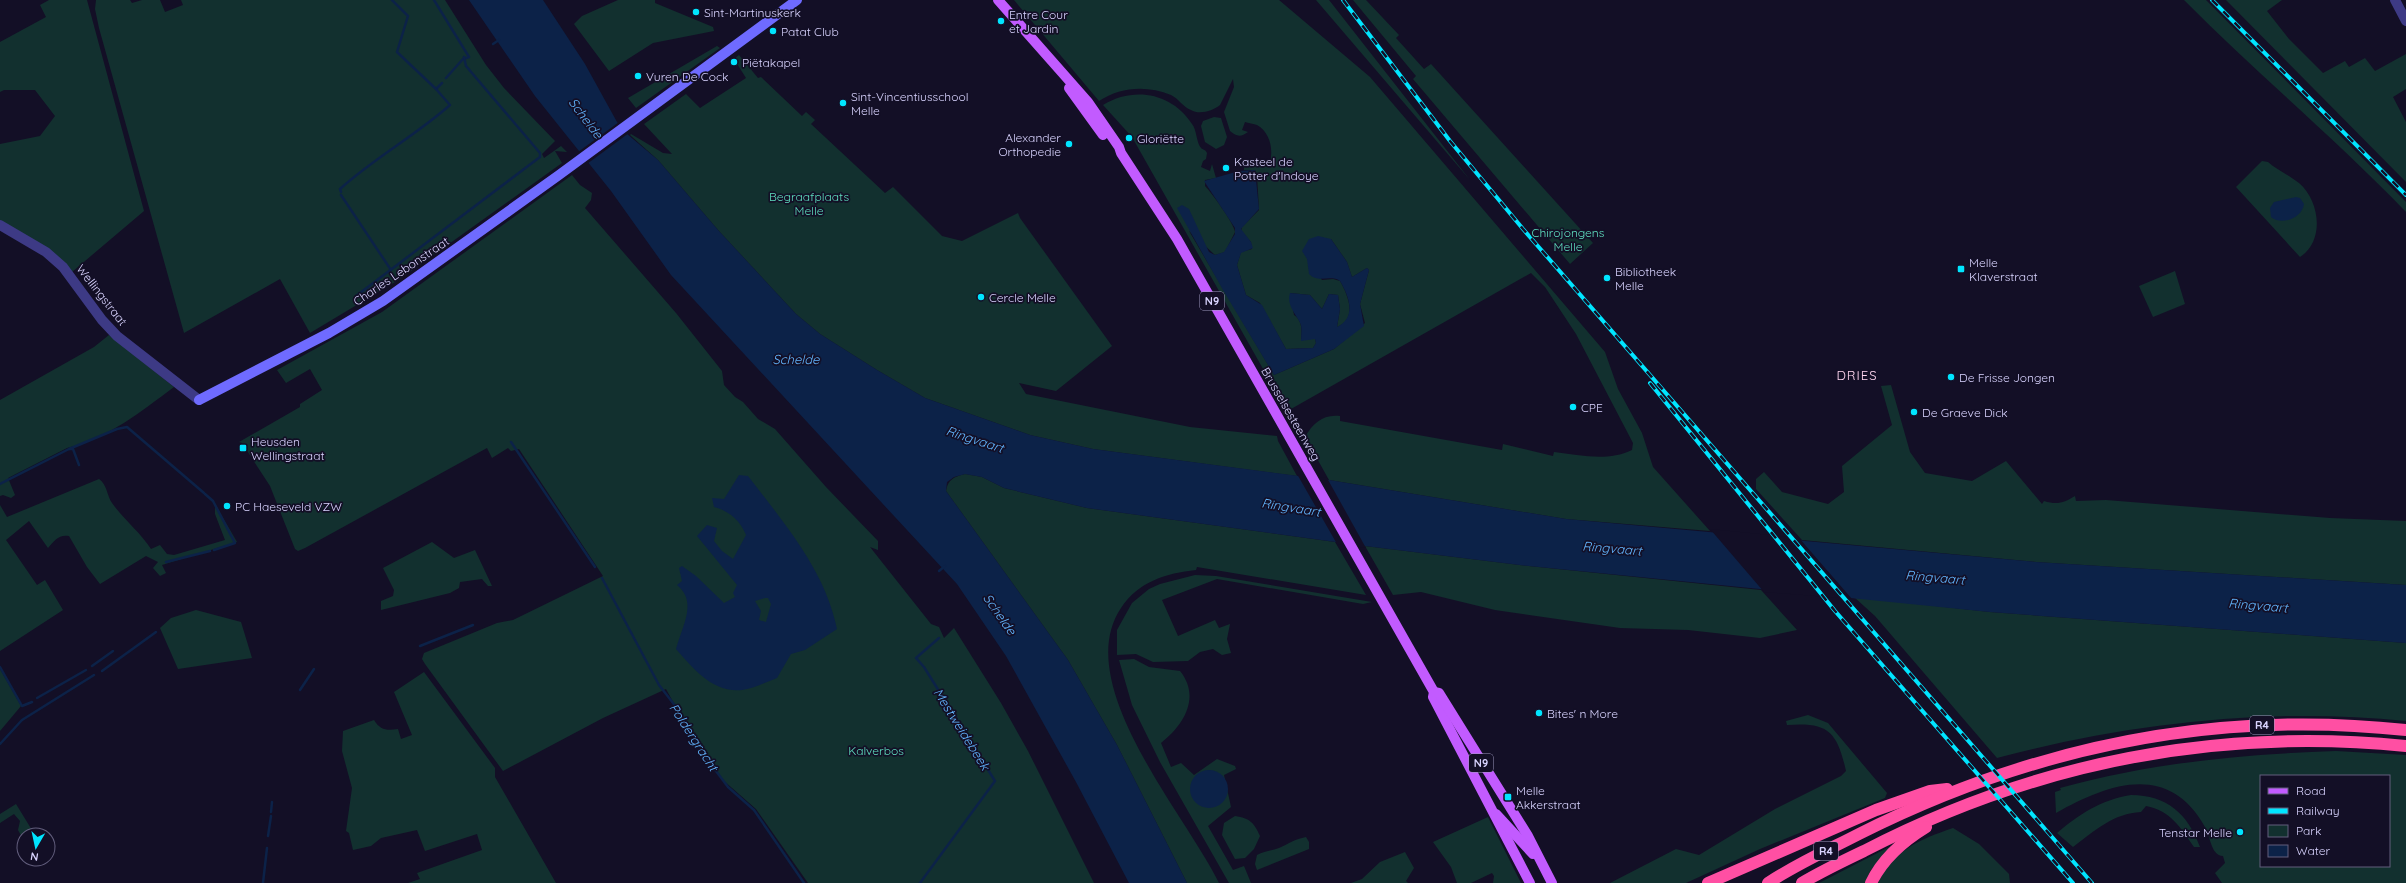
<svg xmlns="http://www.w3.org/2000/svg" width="2406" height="883" font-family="Quicksand,sans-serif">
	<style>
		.green { fill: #12302f; fill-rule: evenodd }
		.water { fill: #0c2248; fill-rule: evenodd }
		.pier { fill: #130f26 }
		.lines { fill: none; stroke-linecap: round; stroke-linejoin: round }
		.stream { stroke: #0c2248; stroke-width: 2.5 }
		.tertiary { stroke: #3d3a85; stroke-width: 10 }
		.secondary { stroke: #6f6bff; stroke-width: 10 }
		.primary { stroke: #c25bff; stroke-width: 10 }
		.motorway { stroke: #ff4fa3; stroke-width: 12 }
		.rail-casing { stroke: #00e5ff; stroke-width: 4 }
		.rail { stroke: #130f26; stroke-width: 2.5; stroke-dasharray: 8; stroke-linecap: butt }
		.poi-dot { fill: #00e5ff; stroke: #130f26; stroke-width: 1.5 }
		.labels { text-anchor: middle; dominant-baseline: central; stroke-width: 3.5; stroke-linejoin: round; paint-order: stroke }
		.shield { fill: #130f26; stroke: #9e99be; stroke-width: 1 }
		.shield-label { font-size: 11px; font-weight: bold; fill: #d9d4ff }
		.poi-label { font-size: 12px; fill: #d9d4ff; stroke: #130f26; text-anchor: start }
		.park-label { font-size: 12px; fill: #5fe0c0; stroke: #130f26 }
		.street-label { font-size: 12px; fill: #d9d4ff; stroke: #130f26 }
		.water-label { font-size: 13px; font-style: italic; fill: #62b6ff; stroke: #130f26 }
		.neighbourhood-label { font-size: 13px; letter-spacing: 1px; fill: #ffd6f0; stroke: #130f26 }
	</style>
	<rect width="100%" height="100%" fill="#130f26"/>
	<!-- green -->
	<g class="green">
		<path d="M49,0H87L144,211L72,272L0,221V144L40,136L55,116L35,90H4L0,92V42L46,17L40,5Z"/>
		<path d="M96,0H130L132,3L142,0H160L165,12L183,5L181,0H445L486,65L504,88L555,141L542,154L544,158L561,146L567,152L555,151L562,163L400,279L310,333L280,279L184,333L99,28L95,9Z"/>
		<path d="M618,0H655V3L713,27L714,31L653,43L609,71L574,24L582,16Z"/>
		<path d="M1014,0H1279L1370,77L1605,352L1618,389L1642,433L1653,467L1710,531L1566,519L1329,480L1305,437C1313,423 1323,414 1340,416V421L1502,450L1503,444L1553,456L1554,452C1580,455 1607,462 1632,450L1633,443L1576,334L1545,287L1531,273L1291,409L1289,405L1284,406L1132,137L1103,105C1134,86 1172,93 1192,124C1197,130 1196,142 1201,148C1203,150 1205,149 1207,153L1206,159L1203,161L1201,167L1210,171L1212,164L1216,178L1205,180V186C1211,192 1234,223 1235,232L1225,252L1215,255L1189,231L1274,375L1334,349L1365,323L1360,304L1369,270L1367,268L1352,277L1347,262L1331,239L1307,259L1322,280L1333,279L1340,281C1348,295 1358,319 1337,327L1340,309L1338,295L1329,294L1322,309L1310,295L1290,293L1294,315C1302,320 1302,330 1301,339H1315L1316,343L1313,348L1286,349L1260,303L1246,295L1237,265L1241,252L1252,249L1251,242L1241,231L1242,227L1259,210L1257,175L1255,170H1244V166L1260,165L1269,167C1274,151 1271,133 1257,125C1254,124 1248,123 1245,122L1242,130L1248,132C1241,137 1237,137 1230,131L1224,112L1234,87L1233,79L1220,105C1213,111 1199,115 1191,110C1183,107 1179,99 1171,95C1147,85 1120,87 1099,101Z"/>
		<path d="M1316,0H1329L1470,180Z"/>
		<path d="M1353,0H1366L1399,35L1396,38L1424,69L1431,64L1593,243L1570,264L1413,79L1416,76Z"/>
		<path d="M2184,0H2206L2406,202V212C2335,138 2256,73 2184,0Z"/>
		<path d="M2226,0H2282L2267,11L2289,39L2323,73L2345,61L2349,67L2365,58L2375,71L2406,54V89L2393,97L2406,122V182Z"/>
		<path d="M717,46L720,48L636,108L628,98Z"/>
		<path d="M739,55L758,78L761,77L802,116L806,112L815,120L811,124L885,193L893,187L942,236L962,241L1018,213L1020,218L1112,346L1056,391L1019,383L1026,394L1190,427L1277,436L1278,441L1297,476L1093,449L1030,435L925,398L877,370L820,334L796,314L718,230L658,160L630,135L631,134L663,153L672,154L644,124L686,94L700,108L746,78L734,59Z"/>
		<path d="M1214,117L1221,118L1227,137L1224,145L1216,149L1205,142L1201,126L1203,121Z"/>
		<path d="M2262,161L2268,162C2277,170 2289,175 2299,183C2320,201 2325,241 2300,257L2236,187Z"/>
		<path d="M572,175L580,185L592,193L591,200L585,208L676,313L722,371L724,385L735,397L743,402L758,419L775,429L826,487L878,541V550L870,547L931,624L939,627L944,638L954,628L1001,703L1028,751L1094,883H808L756,809L724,781L688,729L666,689L603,718L503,771L425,664L422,659L424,653L497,623L513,620L603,576L519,449L511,451L508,448L492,458L487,448L305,548L298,551L295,549L270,486L242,443L239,442L300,407V404L322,390L310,369L286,383L277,370L382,312Z"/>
		<path d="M2175,271L2185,304L2153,317L2139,286Z"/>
		<path d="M109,335L174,387C140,412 109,438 67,448L8,478L15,495L11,498L3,495L0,496V400L94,347Z"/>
		<path d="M1891,385L1910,452L1925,473L1972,481L2006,461L2042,504L2044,501C2057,505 2064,503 2075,496L2076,501L2106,500L2330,518L2406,521V585L2036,562L1802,540L1756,489V479L1764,472L1782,492L1828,504L1844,492L1842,466L1892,425L1881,386Z"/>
		<path d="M965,474L982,477L1004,488L1087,508L1335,542L1366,595L1197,567L1196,570C1166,573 1138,582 1121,608C1070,684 1186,815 1219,883H1187L1117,745L1068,660L946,491C948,479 954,477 965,474Z"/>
		<path d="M99,479C107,484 107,496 112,503C124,520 140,532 151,549L160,545L167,554L174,555L225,540L215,514V504L237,542L162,565L166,573L160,576L153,568L158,562L146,556L100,584L87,567L69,536C59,534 54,541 48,548L29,521L6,540L37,585L45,580L63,610L0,651V505L7,517Z"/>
		<path d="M432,542L454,558L475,550L492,586H488L482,579L460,582L459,588L450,593L381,610V601L393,596L394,590L383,568Z"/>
		<path d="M1365,546L1529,566L1761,590L1797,630L1760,638L1688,630L1620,628L1495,610L1421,592L1393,595Z"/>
		<path d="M1195,575L1216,576L1372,602L1363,604L1217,579L1162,600L1178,636L1215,620L1219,628L1230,624L1227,639L1231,653L1222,655L1213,649L1200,652L1188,661L1153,662L1136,654L1117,655V630L1132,603L1149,589L1160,584Z"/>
		<path d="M1854,597L1990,612L2406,643V721C2268,707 2130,723 1997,758L1875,616Z"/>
		<path d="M196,610L241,622L252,658L178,669L160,628L171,618Z"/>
		<path d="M1134,659L1149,667L1180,671C1201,697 1184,725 1161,743L1171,767L1181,763L1194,775L1217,759L1235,766L1236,769L1224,775L1231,807L1208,826L1233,870L1244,866L1251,883H1229L1160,762L1132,705L1119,660Z"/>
		<path d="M0,669L21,706L0,731Z"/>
		<path d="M424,672L495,768V777L556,883H408L420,879L417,873L482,850L477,834L425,851L417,830L381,838L371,846L353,850L349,833L346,831L352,788L342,751L343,731L374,720C380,730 387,731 398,729L401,739L412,735L394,692Z"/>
		<path d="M1808,715L1828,723L1887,793L1885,798L1760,849L1686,883H1610L1676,849L1699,855L1775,809L1841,776L1846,771C1837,731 1828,722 1787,725L1786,721Z"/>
		<path d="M2336,751L2406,755V883H2222L2215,873L2225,863L2223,856C2211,856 2210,835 2205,827C2168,761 2108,784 2056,813L2055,792L2061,790L2060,788C2150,763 2243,754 2336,751ZM2261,776H2389V866H2261Z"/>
		<path d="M2131,795C2167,795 2188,814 2200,847H2194C2181,828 2170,810 2146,806L2141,812C2114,813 2094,831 2073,847L2057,833C2080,814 2100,800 2131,795Z"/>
		<path d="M16,804L35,835H24V841L18,830L20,821L14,814L0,823V814Z"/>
		<path d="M1235,816C1250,818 1254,823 1260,836L1254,849L1245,858L1235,859L1222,835L1224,823Z"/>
		<path d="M1488,817L1521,883H1493L1494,876L1492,873L1471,883H1457L1451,867L1433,842Z"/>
		<path d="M1953,828L1979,844L2009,874L2010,883H1878C1893,850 1921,839 1953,828Z"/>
		<path d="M1306,837L1309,842V849L1257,870L1255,864L1257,855C1264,851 1271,851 1279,848C1288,844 1295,839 1306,837Z"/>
		<path d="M1891,846L1870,871L1865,883H1819Z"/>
		<path d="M1405,852L1414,868L1406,881L1408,883H1351L1362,879L1380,862Z"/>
	</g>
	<!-- water -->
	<g class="water">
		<path d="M469,0H543L585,64L617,122L627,134L658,160L718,230L796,314L820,334L877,370L925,398L1030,435L1093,449L1329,480L1566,519L2036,562L2406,585V643L1990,612L1529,566L1365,546L1087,508L1004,488L982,477L965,474L954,477L947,482L946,491L1068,660L1117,745L1187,883H1129L1076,782L1006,656L957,584L671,275L611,191L535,96Z"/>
		<path d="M1255,170L1259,209L1241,229L1251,242L1253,248L1241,253L1237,265L1246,295L1262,305L1286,349L1313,348L1316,343L1315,339L1301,341C1301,336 1302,331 1301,325C1297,315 1286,306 1290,293L1310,295L1322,309L1329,294L1338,295L1340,309L1337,327C1357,317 1349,296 1340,281C1330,274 1319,284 1309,274L1307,259L1302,251L1309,239L1318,236L1331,239L1347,262L1352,277L1367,268L1369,270L1360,304L1364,326L1334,349L1274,375L1223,290L1177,208L1182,205L1189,209L1209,252L1215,255L1224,252L1235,234V228L1204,181L1239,171Z"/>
		<path d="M2296,197L2300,198L2304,204C2302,218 2282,226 2271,217L2270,208L2274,202Z"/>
		<path d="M739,475L748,476C784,523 825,570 837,629L805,650L791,654L777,678C766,682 753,689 742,690C712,693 693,668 676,649C682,626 698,602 677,585L682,581L679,568L682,566L696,576L724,603L735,597L733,593L737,585L697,536L707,525L717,528L714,541L722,551L733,559L746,535C740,520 729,511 714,507L712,498L724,499ZM765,598H768L771,604L766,622L759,620L761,611L755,601Z"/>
		<circle cx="1209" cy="789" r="19"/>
	</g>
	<!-- pier -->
	<g class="pier">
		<path d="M619,122L629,133L587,164L578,152Z"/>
		<path d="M1297,474L1327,478L1366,548L1337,544Z"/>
		<path d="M1710,529L1799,538L1852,599L1764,592Z"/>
	</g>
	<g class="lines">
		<!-- stream -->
		<g class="stream">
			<path d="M392,0L408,16L397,52L436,89L442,83"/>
			<path d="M434,0L469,57L463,59L446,78"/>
			<path d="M493,44L499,40"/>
			<path d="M341,192L340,189C374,158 415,136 450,105L436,89"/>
			<path d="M341,195L391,270"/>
			<path d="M356,296L540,157V153L466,66L464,57"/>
			<path d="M511,442L595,567"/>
			<path d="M69,449L117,429L127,427L204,493"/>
			<path d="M0,484L69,449H73L79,465"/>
			<path d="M205,494L213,501L235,543L214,550"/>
			<path d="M166,562L210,551"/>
			<path d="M939,571L945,566"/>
			<path d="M602,578L659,685L680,712L704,755L728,787L754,810L804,883"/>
			<path d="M420,646L473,625"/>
			<path d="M92,666L113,651"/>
			<path d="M0,667L22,706L32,702"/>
			<path d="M102,671L156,632"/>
			<path d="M300,690L314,669"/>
			<path d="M37,698L86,670"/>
			<path d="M0,744L22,720L94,675"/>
			<path d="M271,812L272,802"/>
			<path d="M268,836L271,816"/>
			<path d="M263,883L267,848"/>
			<path d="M920,883L995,781L924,667L916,658L939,638"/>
		</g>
		<!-- tertiary -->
		<g class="tertiary">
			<path d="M2395,0L2406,21"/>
			<path d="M0,225L46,252L63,267L102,320L117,336L199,400"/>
		</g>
		<!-- secondary -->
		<path class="secondary" d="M199,400L329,333L383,301L559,175L797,0"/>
		<!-- primary -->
		<g class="primary">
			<path d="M998,0L1088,102L1119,147L1121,153L1177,239L1434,692L1433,697L1530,883"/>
			<path d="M1069,88L1103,135"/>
			<path d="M1434,692L1439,693L1528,836L1552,883"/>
			<path d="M1496,814L1533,854"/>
		</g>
		<!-- motorway -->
		<g class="motorway">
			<path d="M1708,883L1876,810L1930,791L1947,789"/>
			<path d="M1768,883C1797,864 1828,850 1859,834C2032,747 2213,709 2406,730"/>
			<path d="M1802,883C1822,871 1843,861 1864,851C2034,763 2215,727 2406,746"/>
			<path d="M1871,883C1883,858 1903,841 1926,827"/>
		</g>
		<defs>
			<g id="rail">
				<path d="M1343,0L1450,141L1523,229L2092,883"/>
				<path d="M2212,0L2406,195"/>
				<path d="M1650,383L1835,611L2073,883"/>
			</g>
		</defs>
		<!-- rail casing -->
		<use href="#rail" class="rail-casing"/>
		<!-- rail -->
		<use href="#rail" class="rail"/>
	</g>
	<!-- markers -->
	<g class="poi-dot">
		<circle cx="696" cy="12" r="4"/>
		<circle cx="1001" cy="21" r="4"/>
		<circle cx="773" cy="31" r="4"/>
		<circle cx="734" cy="62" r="4"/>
		<circle cx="638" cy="76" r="4"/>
		<circle cx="843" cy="103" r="4"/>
		<circle cx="1129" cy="138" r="4"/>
		<circle cx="1069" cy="144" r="4"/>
		<circle cx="1226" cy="168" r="4"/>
		<rect x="1957" y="265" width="8" height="8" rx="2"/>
		<circle cx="1607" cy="278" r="4"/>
		<circle cx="981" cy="297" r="4"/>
		<circle cx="1951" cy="377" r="4"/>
		<circle cx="1573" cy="407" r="4"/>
		<circle cx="1914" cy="412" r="4"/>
		<rect x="239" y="444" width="8" height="8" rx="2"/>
		<circle cx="227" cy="506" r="4"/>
		<circle cx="1539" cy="713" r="4"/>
		<rect x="1504" y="793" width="8" height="8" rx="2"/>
		<circle cx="2240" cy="832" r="4"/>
	</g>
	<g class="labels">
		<!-- shield labels -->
		<g class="shield">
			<rect x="1200" y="292" width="24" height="18" rx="3"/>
			<rect x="2250" y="716" width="24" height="18" rx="3"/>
			<rect x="1469" y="754" width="24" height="18" rx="3"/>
			<rect x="1814" y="842" width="24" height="18" rx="3"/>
		</g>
		<g class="shield-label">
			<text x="1212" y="301">N9</text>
			<text x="2262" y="725">R4</text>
			<text x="1481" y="763">N9</text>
			<text x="1826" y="851">R4</text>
		</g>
		<!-- poi labels -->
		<g class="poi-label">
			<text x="704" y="12">Sint-Martinuskerk</text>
			<text x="1009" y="14">Entre Cour<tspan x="1009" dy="14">et Jardin</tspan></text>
			<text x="781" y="31">Patat Club</text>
			<text x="742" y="62">Piëtakapel</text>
			<text x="646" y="76">Vuren De Cock</text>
			<text x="851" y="96">Sint-Vincentiusschool<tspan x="851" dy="14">Melle</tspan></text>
			<text x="1061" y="137" text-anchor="end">Alexander<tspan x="1061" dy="14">Orthopedie</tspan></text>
			<text x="1137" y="138">Gloriëtte</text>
			<text x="1234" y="161">Kasteel de<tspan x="1234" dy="14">Potter d'Indoye</tspan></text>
			<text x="1969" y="262">Melle<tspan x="1969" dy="14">Klaverstraat</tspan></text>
			<text x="1615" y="271">Bibliotheek<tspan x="1615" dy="14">Melle</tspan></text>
			<text x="989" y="297">Cercle Melle</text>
			<text x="1959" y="377">De Frisse Jongen</text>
			<text x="1581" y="407">CPE</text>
			<text x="1922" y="412">De Graeve Dick</text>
			<text x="251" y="441">Heusden<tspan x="251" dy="14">Wellingstraat</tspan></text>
			<text x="235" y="506">PC Haeseveld VZW</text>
			<text x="1547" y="713">Bites' n More</text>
			<text x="1516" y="790">Melle<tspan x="1516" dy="14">Akkerstraat</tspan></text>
			<text x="2232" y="832" text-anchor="end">Tenstar Melle</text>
		</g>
		<!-- park labels -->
		<g class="park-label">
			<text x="809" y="196">Begraafplaats<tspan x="809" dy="14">Melle</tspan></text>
			<text x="1568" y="232">Chirojongens<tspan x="1568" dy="14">Melle</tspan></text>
			<text x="876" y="750">Kalverbos</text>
		</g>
		<!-- street labels -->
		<g class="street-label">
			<text transform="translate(401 271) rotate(-34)">Charles Lebonstraat</text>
			<text transform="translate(102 295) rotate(52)">Wellingstraat</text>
			<text transform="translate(1291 414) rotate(60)">Brusselsesteenweg</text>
		</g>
		<!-- water labels -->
		<g class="water-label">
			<text transform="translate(586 118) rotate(53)">Schelde</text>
			<text x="796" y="359">Schelde</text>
			<text transform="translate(975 439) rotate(18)">Ringvaart</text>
			<text transform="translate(1291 507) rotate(9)">Ringvaart</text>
			<text transform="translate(1612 548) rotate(5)">Ringvaart</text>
			<text transform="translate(1935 577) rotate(5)">Ringvaart</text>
			<text transform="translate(2258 605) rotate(5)">Ringvaart</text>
			<text transform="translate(1000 614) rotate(55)">Schelde</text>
			<text transform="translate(962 729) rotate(58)">Mestweidebeek</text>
			<text transform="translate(694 737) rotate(57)">Poldergracht</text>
		</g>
		<!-- neighbourhood labels -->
		<g class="neighbourhood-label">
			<text x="1857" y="375">DRIES</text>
		</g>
	</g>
	<!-- legend -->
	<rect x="2260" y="775" width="130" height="92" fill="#130f26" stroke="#625e7d"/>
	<rect x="2268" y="788" width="20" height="6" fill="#c25bff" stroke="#625e7d"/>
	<text x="2296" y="795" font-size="12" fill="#d9d4ff">Road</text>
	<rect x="2268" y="808" width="20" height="6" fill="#00e5ff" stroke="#625e7d"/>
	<text x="2296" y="815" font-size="12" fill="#d9d4ff">Railway</text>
	<rect x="2268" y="825" width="20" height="12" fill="#12302f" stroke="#625e7d"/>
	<text x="2296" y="835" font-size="12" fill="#d9d4ff">Park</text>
	<rect x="2268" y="845" width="20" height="12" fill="#0c2248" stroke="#625e7d"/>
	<text x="2296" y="855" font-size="12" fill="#d9d4ff">Water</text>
	<!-- north arrow -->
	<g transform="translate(36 847) rotate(189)"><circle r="19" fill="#130f26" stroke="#625e7d"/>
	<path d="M0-3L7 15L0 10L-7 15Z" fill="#00e5ff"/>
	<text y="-6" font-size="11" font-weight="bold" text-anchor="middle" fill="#d9d4ff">N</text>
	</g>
</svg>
